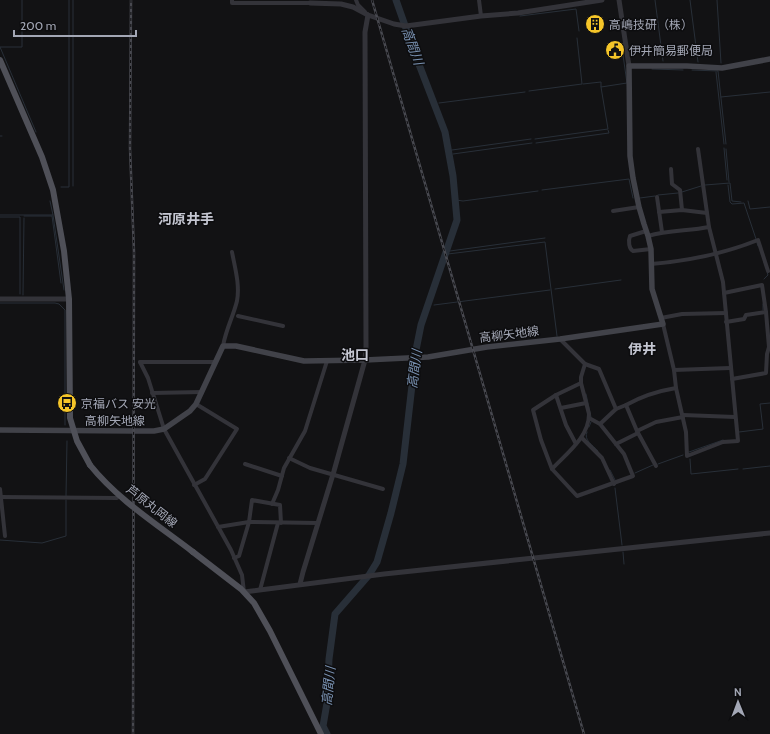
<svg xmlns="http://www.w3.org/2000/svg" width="770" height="734" font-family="Cabin,'Noto Sans JP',sans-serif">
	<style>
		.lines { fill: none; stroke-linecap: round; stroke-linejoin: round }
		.stream { stroke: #282f38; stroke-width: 1 }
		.river { stroke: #282f38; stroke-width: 7 }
		.minor { stroke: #333339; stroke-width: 4 }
		.tertiary { stroke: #333339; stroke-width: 5 }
		.secondary { stroke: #414249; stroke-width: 5.5 }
		.primary { stroke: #4f5058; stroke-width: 6 }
		.rail-casing { stroke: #484950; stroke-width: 2.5 }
		.rail { stroke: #0d0d0f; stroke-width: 1; stroke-dasharray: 3; stroke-linecap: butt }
		.primary-bridge { stroke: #4f5058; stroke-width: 6 }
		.labels { text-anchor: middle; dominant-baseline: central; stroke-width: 3; stroke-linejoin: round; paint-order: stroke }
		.poi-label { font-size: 12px; fill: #a3a7b5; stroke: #0d0d0f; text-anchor: start }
		.street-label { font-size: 12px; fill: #a3a7b5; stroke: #0d0d0f }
		.water-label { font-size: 13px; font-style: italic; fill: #7991b1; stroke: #0d0d0f }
		.quarter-label { font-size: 14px; font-weight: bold; fill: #c4c6d1; stroke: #0d0d0f }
	</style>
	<rect width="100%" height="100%" fill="#121214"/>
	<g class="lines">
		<!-- stream -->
		<g class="stream">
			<path d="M22,0V47H0L36,132"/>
			<path d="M73,0V186"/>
			<path d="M655,0L663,61"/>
			<path d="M690,0L698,62"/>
			<path d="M717,0L721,63"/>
			<path d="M520,16L576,9L579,31"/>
			<path d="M652,69L683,70"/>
			<path d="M692,70L718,71L726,144"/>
			<path d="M716,72L724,144"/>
			<path d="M583,84L601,82V87L627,83L623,55"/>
			<path d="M529,91L582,84L577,38"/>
			<path d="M721,97L770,92"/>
			<path d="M439,103L525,92"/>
			<path d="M0,136H2"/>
			<path d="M535,139L608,129L601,87"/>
			<path d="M536,143L609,133L608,130"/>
			<path d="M724,148L727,180"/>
			<path d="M726,149L729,182"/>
			<path d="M452,150L531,139"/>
			<path d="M453,154L532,143"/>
			<path d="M705,185L730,183L732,201L741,202"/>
			<path d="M728,185L730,202L732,204L744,203L756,239"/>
			<path d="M61,187H69V0"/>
			<path d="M542,190L629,179L633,198"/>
			<path d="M682,192L701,186"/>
			<path d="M658,195L678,193"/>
			<path d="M640,198L655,196"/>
			<path d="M456,200L463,201L538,191"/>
			<path d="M748,201L750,209L770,207"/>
			<path d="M0,215H53L50,201"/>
			<path d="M53,215L64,290"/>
			<path d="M24,216H52L61,283"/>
			<path d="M0,217H20V294"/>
			<path d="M757,243L758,246"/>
			<path d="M450,251L545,238"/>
			<path d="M448,254L545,242L557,336"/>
			<path d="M764,279L768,275L767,272"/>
			<path d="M555,289L621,280"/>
			<path d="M23,295L24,218"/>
			<path d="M0,303H55L59,304L65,310V425"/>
			<path d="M763,304V310"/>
			<path d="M434,305L550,290"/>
			<path d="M586,394L591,417"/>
			<path d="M589,427L591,422"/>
			<path d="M587,432C583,440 593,445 598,451"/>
			<path d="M739,432L763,429L760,404L770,403"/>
			<path d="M689,452L723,440"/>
			<path d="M690,459L691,474L738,469"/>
			<path d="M658,464L683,455"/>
			<path d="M743,469L770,466"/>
			<path d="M610,470L615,480"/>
			<path d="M635,473L653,465"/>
			<path d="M615,488L622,545"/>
			<path d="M66,496L67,441"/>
			<path d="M0,540L42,543L66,536V500"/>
			<path d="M623,552L624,564"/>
		</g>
		<!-- river -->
		<path class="river" d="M327,734L323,726L327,703L329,659L335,614L369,575L377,562L391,513L403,464L416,350L421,325L457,220L453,176L445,132L415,54L396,0"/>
		<!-- minor -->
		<g class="minor">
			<path d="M232,0V3H310"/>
			<path d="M356,0L358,5L365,12"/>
			<path d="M479,0L481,16"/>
			<path d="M671,169L672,184L680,190L682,210"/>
			<path d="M657,197L662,232"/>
			<path d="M613,211L639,207"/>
			<path d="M659,212L682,210L707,213"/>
			<path d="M646,231L630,236C628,241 629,249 633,251L651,249"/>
			<path d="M648,236C668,230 689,231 709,227"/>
			<path d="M651,264C688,261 723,254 758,240L768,271"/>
			<path d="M724,293L762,285L766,312L746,315L744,319L726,322"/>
			<path d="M238,316L283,326"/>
			<path d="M661,318L682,314L726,313"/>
			<path d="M663,324L674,370L676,388L686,432L687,456L723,442L738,441L723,282L709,227L698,149"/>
			<path d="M223,346C226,329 233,317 237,301C240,285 235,268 232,252"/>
			<path d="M140,362L148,378L164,429L231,550L242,575L244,592"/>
			<path d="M140,362H215"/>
			<path d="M585,364L599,369L616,409"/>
			<path d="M674,370L730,368"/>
			<path d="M732,379L766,373L767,354L769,347L766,312"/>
			<path d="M581,383L556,395L533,410L541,440L552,469L577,496L633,476L624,454L600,424L589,418"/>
			<path d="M152,393L202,392"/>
			<path d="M556,395L566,425L576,444"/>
			<path d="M626,405C642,396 658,391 676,388"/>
			<path d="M561,408L586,403"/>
			<path d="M683,415L735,417"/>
			<path d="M600,424L616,409L626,405L637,431L656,466"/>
			<path d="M637,431L656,422L683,417"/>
			<path d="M582,438L602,458L614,484"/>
			<path d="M616,444L638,433"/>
			<path d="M289,458L310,468L383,489"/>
			<path d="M245,464L282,476"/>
			<path d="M552,469C567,453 589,437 589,414L581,383V377L585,364L560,339"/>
			<path d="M194,485L205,479L237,429L196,404"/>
			<path d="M0,489L5,536"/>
			<path d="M1,497L117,498"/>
			<path d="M272,504L278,490L284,468L305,431L327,361"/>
			<path d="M218,527L249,522L252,500L280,505L281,523"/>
			<path d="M234,558L239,556L249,522L318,523"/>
			<path d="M260,590L278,523"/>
		</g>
		<!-- tertiary -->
		<g class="tertiary">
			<path d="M619,0L629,66"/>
			<path d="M310,3L341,4L353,7L368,15L394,24L406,26L481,16L518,13L602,0"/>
			<path d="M0,299H69"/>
			<path d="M300,584L303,572L334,471L365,360L366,347L365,32L368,15"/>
			<path d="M244,592L384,574L770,533"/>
		</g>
		<!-- secondary -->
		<path class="secondary" d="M0,430L134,431H154L164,429L190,411L196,404L223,346H236L304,361L365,360L428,357L487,347L560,339L663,324L652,289L651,249L648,236L644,224L639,207L633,178L630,156L629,66H687L722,68L770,59"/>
		<!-- primary -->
		<g class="primary">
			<path d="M0,60L42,157L53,190L64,251L69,299L70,418L77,441L90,465"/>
			<path d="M193,552L241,589L254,603L270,631L321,734"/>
		</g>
		<defs>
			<g id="rail">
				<path d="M131,0L130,148L134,252L133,734"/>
				<path d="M372,0L584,734"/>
			</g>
		</defs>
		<!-- rail casing -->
		<use href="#rail" class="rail-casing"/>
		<!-- rail -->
		<use href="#rail" class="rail"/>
		<!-- primary-bridge -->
		<path class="primary-bridge" d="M90,465C118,500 158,525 193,552"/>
	</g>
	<!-- icons -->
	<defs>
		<symbol id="building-disc" viewBox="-11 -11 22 22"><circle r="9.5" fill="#f5c529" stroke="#0d0d0f"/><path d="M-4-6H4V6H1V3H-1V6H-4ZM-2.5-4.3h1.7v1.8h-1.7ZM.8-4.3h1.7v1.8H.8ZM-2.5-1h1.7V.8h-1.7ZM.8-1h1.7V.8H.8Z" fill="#111"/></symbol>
		<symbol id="civic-disc" viewBox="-11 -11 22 22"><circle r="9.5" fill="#f5c529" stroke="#0d0d0f"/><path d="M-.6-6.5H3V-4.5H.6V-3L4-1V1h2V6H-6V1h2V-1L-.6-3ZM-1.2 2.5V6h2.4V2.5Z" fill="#111"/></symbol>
		<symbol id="bus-disc" viewBox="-11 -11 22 22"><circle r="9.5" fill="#f5c529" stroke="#0d0d0f"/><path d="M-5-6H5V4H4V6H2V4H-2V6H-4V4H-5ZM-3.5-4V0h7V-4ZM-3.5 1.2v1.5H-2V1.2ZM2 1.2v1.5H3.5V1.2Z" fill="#111"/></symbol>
	</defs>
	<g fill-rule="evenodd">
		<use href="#building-disc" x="584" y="13" width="22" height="22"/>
		<use href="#civic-disc" x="604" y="39" width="22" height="22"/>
		<use href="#bus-disc" x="56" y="392" width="22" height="22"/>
	</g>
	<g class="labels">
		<!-- poi labels -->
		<g class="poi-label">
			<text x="609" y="24">高嶋技研（株）</text>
			<text x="629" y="50">伊井簡易郵便局</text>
			<text x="81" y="403">京福バス 安光</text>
		</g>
		<!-- street labels -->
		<g class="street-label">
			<text transform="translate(509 334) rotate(-7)">高柳矢地線</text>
			<text x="115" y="420">高柳矢地線</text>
			<text transform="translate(152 506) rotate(38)">芦原丸岡線</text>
		</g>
		<!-- water labels -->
		<g class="water-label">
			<text transform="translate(413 46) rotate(70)">高間川</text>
			<text transform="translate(414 369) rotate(-82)">高間川</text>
			<text transform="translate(328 686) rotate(-84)">高間川</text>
		</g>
		<!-- quarter labels -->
		<g class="quarter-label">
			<text x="186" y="219">河原井手</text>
			<text x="642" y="349">伊井</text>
			<text x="355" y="355">池口</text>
		</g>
	</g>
	<!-- north arrow -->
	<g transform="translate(738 702) rotate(359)" stroke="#0d0d0f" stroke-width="3" paint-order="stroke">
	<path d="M0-3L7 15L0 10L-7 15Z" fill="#a3a7b5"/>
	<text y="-6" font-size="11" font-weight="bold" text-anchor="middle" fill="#a3a7b5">N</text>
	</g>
	<!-- scale -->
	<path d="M14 30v6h122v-6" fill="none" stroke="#a3a7b5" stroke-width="2"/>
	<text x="20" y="30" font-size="12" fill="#a3a7b5" stroke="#0d0d0f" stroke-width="3" paint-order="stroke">200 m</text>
</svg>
